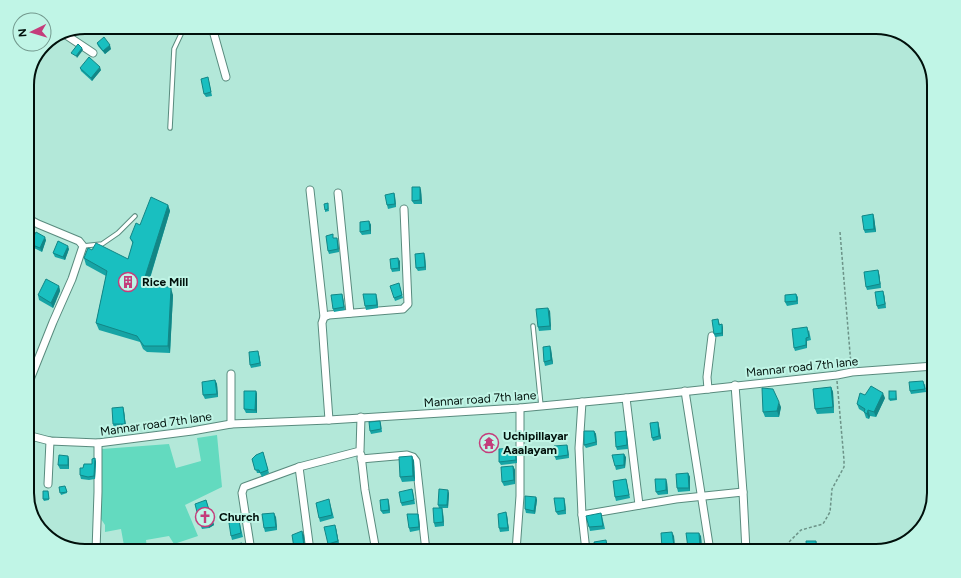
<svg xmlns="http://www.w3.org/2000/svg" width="961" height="578" font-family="Figtree,sans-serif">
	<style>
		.green { fill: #63dabf }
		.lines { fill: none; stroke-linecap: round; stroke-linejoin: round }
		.lane-casing { stroke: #598b7e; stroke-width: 5.5 }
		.street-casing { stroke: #598b7e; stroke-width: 9 }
		.path { stroke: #6c9388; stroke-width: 1.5; stroke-dasharray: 3 2; stroke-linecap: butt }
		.lane { stroke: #fff; stroke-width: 3.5 }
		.street { stroke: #fff; stroke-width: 7 }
		.wall { fill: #16a4a5 }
		.shaded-wall { fill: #128686 }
		.building { fill: #19bfc0; stroke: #128686 }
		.labels { text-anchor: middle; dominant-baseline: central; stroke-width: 4; stroke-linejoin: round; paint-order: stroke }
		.poi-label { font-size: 12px; font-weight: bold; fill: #00100b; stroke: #c0f5e6; text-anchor: start }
		.street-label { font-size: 12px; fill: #00100b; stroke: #c0f5e6 }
		.rim { fill: none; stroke: #00100b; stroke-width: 2 }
	</style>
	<rect width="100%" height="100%" fill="#b3e8d9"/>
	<!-- green -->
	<path class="green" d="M217,435L222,487L185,505L198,536L174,544L169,536L146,540L147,549L139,551H125L121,529L105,532V525L101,519L99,471L102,449L169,444L176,468L201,461L197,438Z"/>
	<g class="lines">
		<defs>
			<g id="lane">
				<path d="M170,128L174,49L182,32L188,29L199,27"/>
				<path d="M83,246L102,244L118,233L135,216"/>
				<path d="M533,326L541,406"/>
			</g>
			<g id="street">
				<path d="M212,27L226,77"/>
				<path d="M66,35L93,53"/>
				<path d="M310,190L324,317"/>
				<path d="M338,193L350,313"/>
				<path d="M27,218L38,224L79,241L83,246L72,279L53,322L27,387"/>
				<path d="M735,385L743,492L746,551"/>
				<path d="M708,389L707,377L712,336"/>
				<path d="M685,391L710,551"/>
				<path d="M626,398L639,505"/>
				<path d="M582,402L579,448L582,515L586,551"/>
				<path d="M329,420L322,323L324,317L329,315L403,309L408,304L404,209"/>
				<path d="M231,424V374"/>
				<path d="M27,435L50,441L98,443L192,431L231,424L329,420L520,408L626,398L837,375L852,372L934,366"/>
				<path d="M361,455L365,490L376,551"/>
				<path d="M361,459L407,455L413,457L416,461L426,551"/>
				<path d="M299,467L310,551"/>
				<path d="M48,484L50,441"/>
				<path d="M582,515L676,499L743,492"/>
				<path d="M96,551L98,492V443"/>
				<path d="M251,551L242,493L244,487L299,467L360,451L361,417"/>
				<path d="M516,551L520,496V408"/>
			</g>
		</defs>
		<!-- lane casing -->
		<use href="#lane" class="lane-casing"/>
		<!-- street casing -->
		<use href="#street" class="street-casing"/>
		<!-- path -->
		<g class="path">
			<path d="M840,232L851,365"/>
			<path d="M782,549L801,530L823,524L830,512L832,489L844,467V460L837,381"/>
		</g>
		<!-- lane -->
		<use href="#lane" class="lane"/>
		<!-- street -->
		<use href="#street" class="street"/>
	</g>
	<!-- wall -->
	<g class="wall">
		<path d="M97,43L111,49L105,54L98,46Z"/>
		<path d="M80,68L101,70L92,81L81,71Z"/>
		<path d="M209,81L212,96L206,97L204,94Z"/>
		<path d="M421,190L422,204H414L412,201Z"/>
		<path d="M394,193L395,196L396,207L388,209L387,205Z"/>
		<path d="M328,203L329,211L325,212V210Z"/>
		<path d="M168,205L170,211L149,282L173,295L170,353L147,352L143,349L140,342L99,330L96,323L106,276L86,265L84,258L92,250L128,259L133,244L130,238L140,225Z"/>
		<path d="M873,214L874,217L876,232L865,233L864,230Z"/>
		<path d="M369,221L371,225V234L362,235L360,232Z"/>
		<path d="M334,238L338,241L339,252L329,254L328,251Z"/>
		<path d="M46,240L42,252L32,247L30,244Z"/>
		<path d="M69,249L65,260L55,257L53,253Z"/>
		<path d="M425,256L426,270L418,271L416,268Z"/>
		<path d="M400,261V271L392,272L391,269Z"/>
		<path d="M878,270L879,273L881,288L867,290L866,287Z"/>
		<path d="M399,283L403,298L395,301L394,298Z"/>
		<path d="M59,286L60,291L53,308L39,300L38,295Z"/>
		<path d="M796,294L798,297V304L787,306L785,302Z"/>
		<path d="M884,294L886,308L878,309L877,306Z"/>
		<path d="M377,297L378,308L366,310L365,306Z"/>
		<path d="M343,298L345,310L334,312L333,309Z"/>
		<path d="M550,311L551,330L539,331L538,327Z"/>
		<path d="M718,319L720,325L722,324L723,328V336L715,337L714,334Z"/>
		<path d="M809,330L811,340L807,341V348L795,351L794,348Z"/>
		<path d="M551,349L553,364L545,366L544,362Z"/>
		<path d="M259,355L261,366L251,368L250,365Z"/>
		<path d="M215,380L217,384L218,397L205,399L203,395Z"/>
		<path d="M925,384L926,392L911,394L910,391Z"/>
		<path d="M831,387L833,392L834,413L817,414L815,409Z"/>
		<path d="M256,391L257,394V413H246L244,409Z"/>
		<path d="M896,392L897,400L890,401L889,399Z"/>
		<path d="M865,395L885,398L876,417L870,416L869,419L866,418L864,412L859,409L857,404Z"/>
		<path d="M123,407L124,411L126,427L114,428L113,424Z"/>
		<path d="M781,407L779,417H765L763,412Z"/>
		<path d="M380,421L381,424L382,432L371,434L370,431Z"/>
		<path d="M658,422L659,426L661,439L653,441L652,438Z"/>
		<path d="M594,431L596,434L597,445L586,448L584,445Z"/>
		<path d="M627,435L628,449L617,450L616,447Z"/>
		<path d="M567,445L568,449L569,458L556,460L555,457Z"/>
		<path d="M515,448L516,451L517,463L501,465L499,462Z"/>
		<path d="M263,452L269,473L262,477L260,473H257L252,459Z"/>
		<path d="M412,456L414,461L415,481L402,482L400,477Z"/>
		<path d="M626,457L625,468L616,470L615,466Z"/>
		<path d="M95,458L96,462L95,479L89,480L81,479L80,475L83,468L92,464Z"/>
		<path d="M69,459V469H60L58,465Z"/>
		<path d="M513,466L515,470V484L504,486L502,482Z"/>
		<path d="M688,473L690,477V491L678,492L677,488Z"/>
		<path d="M626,479L627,483L630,498L616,501L615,497Z"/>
		<path d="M667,482L668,494L658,495L656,492Z"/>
		<path d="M59,487L66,488L67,493L61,495Z"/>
		<path d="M412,489L413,492L415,504L402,506L401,503Z"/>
		<path d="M48,491L49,500L44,501L43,499Z"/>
		<path d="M449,493L448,508H439L438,505Z"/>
		<path d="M536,497L537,500L535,514L526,513L525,509Z"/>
		<path d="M564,498L565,502L566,514L558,515L556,512Z"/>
		<path d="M388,499L389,502L390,513L383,514L381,511Z"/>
		<path d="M206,500L214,525L209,528L202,529L200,524Z"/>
		<path d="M330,503L334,518L320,522L319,518Z"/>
		<path d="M443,512L444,526L435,527L434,523Z"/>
		<path d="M601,513L602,516L605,529L590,531L589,527Z"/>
		<path d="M418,514L419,517L420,530L410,532L409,528Z"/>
		<path d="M507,515L509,531L500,532L499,528Z"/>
		<path d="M276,517L277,530L265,532L264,528Z"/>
		<path d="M239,520L243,537L232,540L231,536Z"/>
		<path d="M336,528L339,544L329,547L328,544Z"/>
		<path d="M304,535L305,550L295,551L294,548Z"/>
		<path d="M674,536L675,550L663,551L662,548Z"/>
		<path d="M701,536L702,550L689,551L688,548Z"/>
	</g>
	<!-- shaded-wall -->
	<g class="shaded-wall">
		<path d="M110,45L111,49L105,54L103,51Z"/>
		<path d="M82,48L83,50L77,58L76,56Z"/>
		<path d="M100,67L101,70L92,81L91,78Z"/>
		<path d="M420,187L421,190L422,204L420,200Z"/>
		<path d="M394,193L395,196L396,207L395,204Z"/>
		<path d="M168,205L170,211L147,287L144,280Z"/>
		<path d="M873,214L874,217L876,232L874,229Z"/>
		<path d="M369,221L371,225V234L370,230Z"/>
		<path d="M45,237L46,240L42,252L40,248Z"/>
		<path d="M337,238L338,241L339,252L338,249Z"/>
		<path d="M68,246L69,249L65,260L63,257Z"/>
		<path d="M424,253L425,256L426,270L425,267Z"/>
		<path d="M398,258L400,261V271L399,268Z"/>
		<path d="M878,270L879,273L881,288L880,284Z"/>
		<path d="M59,286L60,291L53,308L51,303Z"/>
		<path d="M171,288L173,295L170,353L168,346Z"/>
		<path d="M883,291L884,294L886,308L885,304Z"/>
		<path d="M342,294L343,298L345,310L344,307Z"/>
		<path d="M376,294L377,297L378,308L377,305Z"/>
		<path d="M548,308L550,311L551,330L550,326Z"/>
		<path d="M722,324L723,328V336L722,333Z"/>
		<path d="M806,338L807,341V348L806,345Z"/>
		<path d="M550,346L551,349L553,364L551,360Z"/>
		<path d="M258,351L259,355L261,366L260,363Z"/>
		<path d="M215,380L217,384L218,397L217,394Z"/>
		<path d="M831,387L833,392L834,413L833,407Z"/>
		<path d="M256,391L257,394V413L255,410Z"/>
		<path d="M883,393L885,398L876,417L874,412Z"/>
		<path d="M779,402L781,407L779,417L777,411Z"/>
		<path d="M123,407L124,411L126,427L125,424Z"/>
		<path d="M868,410L870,416L869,419L867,414Z"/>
		<path d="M658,422L659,426L661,439L659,436Z"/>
		<path d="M594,431L596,434L597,445L596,442Z"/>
		<path d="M626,431L627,435L628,449L627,445Z"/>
		<path d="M567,445L568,449L569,458L568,455Z"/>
		<path d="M515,448L516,451L517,463L516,460Z"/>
		<path d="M624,454L626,457L625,468L624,465Z"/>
		<path d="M68,456L69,459V469L68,465Z"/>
		<path d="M412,456L414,461L415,481L413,476Z"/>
		<path d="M95,458L96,462L95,479L94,476Z"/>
		<path d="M513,466L515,470V484L514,480Z"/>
		<path d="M688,473L690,477V491L689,488Z"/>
		<path d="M666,479L667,482L668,494L666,490Z"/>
		<path d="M448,490L449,493L448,508L447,505Z"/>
		<path d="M536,497L537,500L535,514L534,511Z"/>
		<path d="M564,498L565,502L566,514L565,510Z"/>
		<path d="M388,499L389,502L390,513L389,510Z"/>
		<path d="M206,500L214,525L209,528L207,523Z"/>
		<path d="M442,508L443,512L444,526L443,522Z"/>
		<path d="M506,512L507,515L509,531L508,528Z"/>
		<path d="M274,513L276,517L277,530L276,527Z"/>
		<path d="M418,514L419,517L420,530L419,527Z"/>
		<path d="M335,525L336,528L339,544L338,541Z"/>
		<path d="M302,531L304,535L305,550L304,546Z"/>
		<path d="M672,532L674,536L675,550L674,546Z"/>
		<path d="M699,533L701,536L702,550L700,547Z"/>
	</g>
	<!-- building -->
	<g class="building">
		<path d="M104,37L110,45L103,51L97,43Z"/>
		<path d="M78,44L82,48L76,56L71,53Z"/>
		<path d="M89,57L100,67L91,78L80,68Z"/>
		<path d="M208,77L211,92L204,94L201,79Z"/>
		<path d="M412,187H420V200L412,201Z"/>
		<path d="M394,193L395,204L387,205L385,195Z"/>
		<path d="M151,197L168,205L144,280L171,288L168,346H144L141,342L137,336L96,323L107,271L84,258L88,248L92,250L96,243L128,259L133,242L130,238L136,223L140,225Z"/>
		<path d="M328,203V209L325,210L324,204Z"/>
		<path d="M873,214L874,229L864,230L862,216Z"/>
		<path d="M369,221L370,230L360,232V222Z"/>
		<path d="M36,232L45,237L40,248L30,244Z"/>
		<path d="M333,234V238H337L338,249L328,251L326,236Z"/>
		<path d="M58,241L68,246L63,257L53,253Z"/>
		<path d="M424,253L425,267L416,268L415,254Z"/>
		<path d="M398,258L399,268L391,269L390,259Z"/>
		<path d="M878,270L880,284L866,287L864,272Z"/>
		<path d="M46,279L59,286L51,303L38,295Z"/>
		<path d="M399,283L402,295L394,298L390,286Z"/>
		<path d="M883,291L885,304L877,306L875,292Z"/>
		<path d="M342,294L344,307L333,309L331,295Z"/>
		<path d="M363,294H376L377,305L365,306Z"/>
		<path d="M796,294L797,301L785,302V295Z"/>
		<path d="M548,308L550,326L538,327L536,309Z"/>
		<path d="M718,319L719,325L722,324V333L714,334L712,320Z"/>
		<path d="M807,327L809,337L806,338V345L794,348L792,329Z"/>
		<path d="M550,346L551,360L544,362L543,347Z"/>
		<path d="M258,351L260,363L250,365L249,352Z"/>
		<path d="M215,380L217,394L203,395L202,382Z"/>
		<path d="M923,381L925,389L910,391L909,382Z"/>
		<path d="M871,386L883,393L874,412L868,410L867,414L864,412L865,409L857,404L860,393L865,395Z"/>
		<path d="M831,387L833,407L815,409L813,389Z"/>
		<path d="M762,388L773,389L779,402L777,411L763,412Z"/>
		<path d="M244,391H256L255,410L244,409Z"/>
		<rect x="889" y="391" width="7" height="8"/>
		<path d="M123,407L125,424H113L112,408Z"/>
		<path d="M380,421L381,429L370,431L369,422Z"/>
		<path d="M658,422L659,436L652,438L650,423Z"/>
		<path d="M584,431H594L596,442L584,445Z"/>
		<path d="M626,431L627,445L616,447L615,432Z"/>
		<path d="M567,445L568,455L555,457L554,446Z"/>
		<path d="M515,448L516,460L499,462V449Z"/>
		<path d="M263,452L268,470L260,473L259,470H255L252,459L256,455Z"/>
		<path d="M624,454V465L615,466L612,455Z"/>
		<path d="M59,455L68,456V465H58Z"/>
		<path d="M412,456L413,476L400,477L399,457Z"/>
		<path d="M95,458L94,476L88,477L80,475V468H83L84,464H92V459Z"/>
		<path d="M513,466L514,480L502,482L501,467Z"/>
		<path d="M688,473L689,488H677L676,474Z"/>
		<path d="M626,479L629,495L615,497L613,481Z"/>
		<path d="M655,479H666V490L656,492Z"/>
		<path d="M65,486L67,492L60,493L59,487Z"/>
		<path d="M412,489L414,500L401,503L399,492Z"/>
		<path d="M439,489L448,490L447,505H438Z"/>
		<path d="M43,491H48L49,499H43Z"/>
		<path d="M525,496L536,497L534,511L525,509Z"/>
		<path d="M554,498H564L565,510L556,512Z"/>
		<path d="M329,499L332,515L319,518L316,503Z"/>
		<path d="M388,499L389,510L381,511L380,500Z"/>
		<path d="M206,500L212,520L207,523L200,524L195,504Z"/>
		<path d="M433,508H442L443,522L434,523Z"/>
		<path d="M506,512L508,528H499L498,514Z"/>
		<path d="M274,513L276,527L264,528L262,514Z"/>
		<path d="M601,513L603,526L589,527L586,516Z"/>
		<path d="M407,514H418L419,527L409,528Z"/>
		<path d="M239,520L241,533L231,536L229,523Z"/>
		<path d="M335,525L338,541L328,544L324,527Z"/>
		<path d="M302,531L304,546L294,548L292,535Z"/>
		<path d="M672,532L674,546L662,548L661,533Z"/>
		<path d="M686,533H699L700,547L688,548Z"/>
		<path d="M606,540L608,551H596L594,542Z"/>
		<path d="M806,541H816L817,551H807Z"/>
		<path d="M242,543L243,551H231V545Z"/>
		<path d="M411,544L413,551H403L402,547Z"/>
		<path d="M538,548L539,551H529V549Z"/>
	</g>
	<!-- icons -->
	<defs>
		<symbol id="building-ring" viewBox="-11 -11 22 22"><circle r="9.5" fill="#c0f5e6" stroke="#c43d7b" stroke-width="1.5"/><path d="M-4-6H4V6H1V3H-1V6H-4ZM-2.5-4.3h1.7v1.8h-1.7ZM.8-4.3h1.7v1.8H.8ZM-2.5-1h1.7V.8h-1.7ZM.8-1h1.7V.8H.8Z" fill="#c43d7b"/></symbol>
		<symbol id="temple-ring" viewBox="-11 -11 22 22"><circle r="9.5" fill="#c0f5e6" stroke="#c43d7b" stroke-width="1.5"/><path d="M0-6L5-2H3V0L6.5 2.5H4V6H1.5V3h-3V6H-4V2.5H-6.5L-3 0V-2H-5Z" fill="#c43d7b"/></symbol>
		<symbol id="church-ring" viewBox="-11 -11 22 22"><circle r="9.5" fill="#c0f5e6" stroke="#c43d7b" stroke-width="1.5"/><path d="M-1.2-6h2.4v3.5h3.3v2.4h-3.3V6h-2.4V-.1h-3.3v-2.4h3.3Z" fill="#c43d7b"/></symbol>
	</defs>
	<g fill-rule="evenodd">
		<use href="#building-ring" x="117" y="271" width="22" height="22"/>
		<use href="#temple-ring" x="478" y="432" width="22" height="22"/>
		<use href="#church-ring" x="194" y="506" width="22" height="22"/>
	</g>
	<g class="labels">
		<!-- poi labels -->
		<g class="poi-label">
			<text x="142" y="282">Rice Mill</text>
			<text x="503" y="436">Uchipillayar<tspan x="503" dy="14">Aaalayam</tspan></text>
			<text x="219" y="517">Church</text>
		</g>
		<!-- street labels -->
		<g class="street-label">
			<text transform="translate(802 367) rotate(-6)">Mannar road 7th lane</text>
			<text transform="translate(480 399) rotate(-4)">Mannar road 7th lane</text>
			<text transform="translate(156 424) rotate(-8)">Mannar road 7th lane</text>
		</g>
	</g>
	<!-- crop -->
	<path d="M0 0H961V578H0ZM85 34H876A51 51 0 0 1 927 85V493A51 51 0 0 1 876 544H85A51 51 0 0 1 34 493V85A51 51 0 0 1 85 34Z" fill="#c0f5e6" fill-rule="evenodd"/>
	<path class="rim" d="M85 34H876A51 51 0 0 1 927 85V493A51 51 0 0 1 876 544H85A51 51 0 0 1 34 493V85A51 51 0 0 1 85 34Z"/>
	<!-- north arrow -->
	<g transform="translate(32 32) rotate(265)"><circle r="19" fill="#c0f5e6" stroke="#73998e"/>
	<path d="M0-3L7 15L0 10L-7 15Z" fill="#c43d7b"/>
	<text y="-6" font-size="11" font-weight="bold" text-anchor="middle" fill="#00100b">N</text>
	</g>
</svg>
